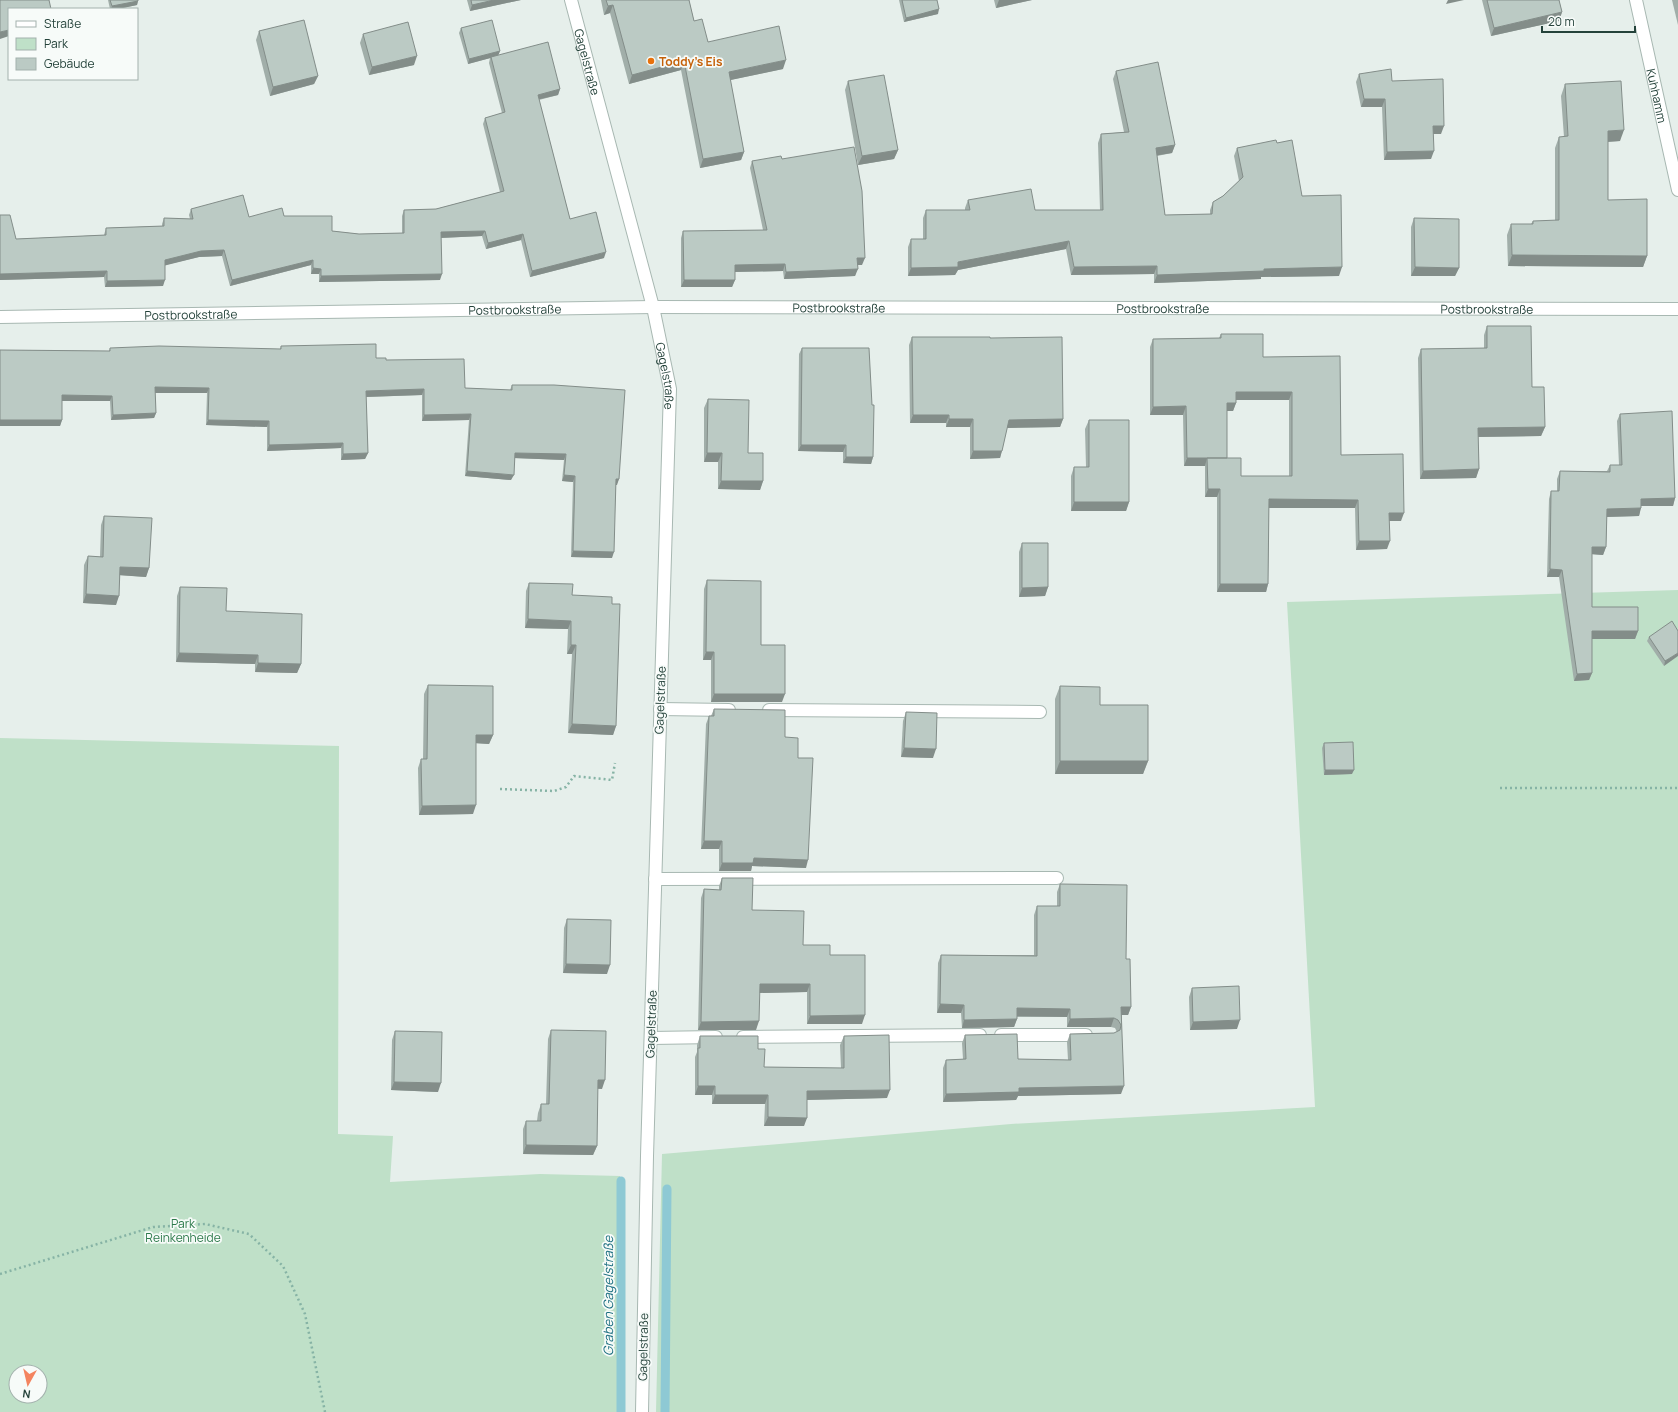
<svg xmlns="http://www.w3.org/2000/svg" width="1678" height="1412" font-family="Manrope,sans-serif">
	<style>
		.green { fill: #bfe0c8; fill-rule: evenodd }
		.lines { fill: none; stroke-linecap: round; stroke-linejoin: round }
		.stream { stroke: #8ec9d4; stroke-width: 9 }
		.service-casing { stroke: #a8b8b2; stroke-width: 14 }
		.minor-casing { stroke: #a8b8b2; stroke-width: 14 }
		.path { stroke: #86b3a5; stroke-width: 2.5; stroke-dasharray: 2 3; stroke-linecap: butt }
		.service { stroke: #fff; stroke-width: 12 }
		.minor { stroke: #fff; stroke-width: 12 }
		.wall { fill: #a1aea9; fill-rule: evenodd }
		.shaded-wall { fill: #838d89 }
		.building { fill: #bbcac4; stroke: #838d89 }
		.food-dot { fill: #e8710a; stroke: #f7fbf9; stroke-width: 1.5 }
		.labels { text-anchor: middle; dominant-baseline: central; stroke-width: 3.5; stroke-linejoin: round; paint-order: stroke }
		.food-label { font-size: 12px; font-weight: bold; fill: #c56008; stroke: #f7fbf9; text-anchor: start }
		.street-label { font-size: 12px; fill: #24423a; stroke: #f7fbf9 }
		.park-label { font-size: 12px; fill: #2d7a4b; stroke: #f7fbf9 }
		.water-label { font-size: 13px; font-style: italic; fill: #1c6f80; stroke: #f7fbf9 }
	</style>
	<rect width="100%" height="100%" fill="#e6efeb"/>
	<!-- green -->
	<g class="green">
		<path d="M1678,590V1412H656L662,1154L1011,1124L1315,1107L1287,602Z"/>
		<path d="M0,738L339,746L338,1134L393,1136L390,1182L540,1174L620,1176L618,1412H0ZM16,1372H40V1396H16Z"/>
	</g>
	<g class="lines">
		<!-- stream -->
		<g class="stream">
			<path d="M621,1412V1181"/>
			<path d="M665,1412L667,1189"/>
		</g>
		<defs>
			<g id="service">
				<path d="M660,709L729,710"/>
				<path d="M769,710L1040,712"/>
				<path d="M655,879L1057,878"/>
				<path d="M1001,1035H1086"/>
				<path d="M743,1037L980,1035"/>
				<path d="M651,1038L716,1037"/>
			</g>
			<g id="minor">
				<path id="s1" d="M571,0L653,307L670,389L647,1156L642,1412"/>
				<path id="s2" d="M1636,0L1678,190"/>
				<path id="s3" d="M0,317L653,307L1678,309"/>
			</g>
		</defs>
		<!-- service casing -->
		<use href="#service" class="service-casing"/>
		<!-- minor casing -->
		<use href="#minor" class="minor-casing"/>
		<!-- path -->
		<g class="path">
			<path d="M1500,788H1678"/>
			<path d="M500,789L554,791L566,787L574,776L612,780L615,763"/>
			<path d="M0,1274L153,1227L205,1224L249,1234L283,1266L305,1314L325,1412"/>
		</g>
		<!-- service -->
		<use href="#service" class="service"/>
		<!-- minor -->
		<use href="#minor" class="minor"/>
	</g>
	<!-- wall -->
	<g class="wall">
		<path d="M108,0H138L137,5L118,9H110Z"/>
		<path d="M467,0H521L470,11Z"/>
		<path d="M601,0H689L694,21L708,42L783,69L730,80L744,152L741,160L700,168L681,70L629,84L610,13L604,15Z"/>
		<path d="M899,0H937L938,14L904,22Z"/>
		<path d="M994,0H1032L996,8Z"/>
		<path d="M1482,0H1559L1562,12L1559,21L1491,36Z"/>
		<path d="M1672,0H1678V25Z"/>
		<path d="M461,28L500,51L498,55L560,89L558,95L539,100L570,219L604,258L530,277L521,240L486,249L482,236L441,238L440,280L319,282V274H311V265L230,286L222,256L199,257L165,265L163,286L105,287L104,277L0,280V215L16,239L104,235L106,228L162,226V224L164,218L190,219L189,215L191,209L249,217L284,216L332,231L359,234L402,233V216L404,210L436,209L500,192L483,124L485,118L502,113L489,63L490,58L468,64L459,33Z"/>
		<path d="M259,31L318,76L314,84L270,96L256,40Z"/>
		<path d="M363,34L414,65L369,75L360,43Z"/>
		<path d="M1116,71L1175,145L1172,153L1157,156L1165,215L1210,214V210L1213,202L1223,196L1239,181L1234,156L1237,148L1277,143L1302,196L1339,276L1261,277V279L1154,283V274L1071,275L1066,249L958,270L955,275L908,276V247L911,239H923V218L926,210H965V208L968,200L1035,210H1100L1098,143L1101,134L1124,132L1113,79Z"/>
		<path d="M1359,74L1392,81L1441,134H1433L1431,159L1384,160L1382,107H1361L1356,82Z"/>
		<path d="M848,81L898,150L894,159L858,165L845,90Z"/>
		<path d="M1565,84L1620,141L1608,142V200L1647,256L1643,267L1508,266L1507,235L1511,224H1531L1533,221H1555V148L1559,137H1564L1561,96Z"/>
		<path d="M782,159L862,265H858L855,276L784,279L783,271L735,272V280L732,287H681V238L683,231L763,230L750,168L752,161Z"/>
		<path d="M1414,218L1459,268L1455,276H1411V227Z"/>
		<path d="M1487,326L1532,387L1545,427L1541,436L1478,437L1479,469L1476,478L1420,479L1418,358L1421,349L1484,348V335Z"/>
		<path d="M1221,334L1263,357L1340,356L1341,455L1401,521H1389L1387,549L1356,550L1355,508H1269L1268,584L1266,592H1217V497H1205V466H1184L1183,415H1150V347L1153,339L1219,338ZM1236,400H1289V476H1241L1227,458V411H1233L1236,403Z"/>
		<path d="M912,337L990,338L1063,419L1060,427L1007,428L1000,458L970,459V427H946V423H910L909,345Z"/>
		<path d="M281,346L376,358L386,360L465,388L510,390L512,385L619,479L616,485L612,558L571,557L573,482L562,481L564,460L515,458L511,480L465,476L469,420L422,421V395L366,397L368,453L365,459L341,460V448L267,451V427L206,425L207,393H155L156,413L154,418L111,420L110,401H62V420L60,426H0V350L109,351L110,348L280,349Z"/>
		<path d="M802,348L872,405L873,457L871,464L843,463V452L798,451L799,354Z"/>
		<path d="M708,399L748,453L763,481L760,490L718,489V462H704V408Z"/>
		<path d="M1620,414L1675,498L1673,506H1641L1639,516L1607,517L1606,547L1603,555L1592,554V607L1638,631L1635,639H1592V673L1589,680L1574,681L1559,577H1547L1549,499L1551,491H1557V479L1560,471H1607L1610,465H1619L1617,421Z"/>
		<path d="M1089,420L1129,502L1126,511H1071V476L1074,467H1086L1085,429Z"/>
		<path d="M104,516L149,568L146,577L120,575L116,605L83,603L84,565L88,556L100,557L101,525Z"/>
		<path d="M1022,543L1048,587L1045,596L1019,597V552Z"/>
		<path d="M707,580L761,645L782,702H711V660H703L704,589Z"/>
		<path d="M529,583L572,595L612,604L616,726L613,735L568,733L572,654H567L568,629L525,628L526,591Z"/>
		<path d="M180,587L226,611L301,664L297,673L255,672V664L176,662L177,596Z"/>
		<path d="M1678,631L1664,666L1647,641L1649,637Z"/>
		<path d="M428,685L493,735L489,744L476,743L473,814L419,815L418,768L421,759H423L424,694Z"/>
		<path d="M1060,686L1100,705L1148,761L1143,774H1055V699Z"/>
		<path d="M714,709L785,737L798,758L806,868L752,866L751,871H719V849H701L706,724L709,716H711Z"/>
		<path d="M906,712L933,758L901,757L903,721Z"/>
		<path d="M1324,743L1352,774L1324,775L1322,748Z"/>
		<path d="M722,878L752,910L803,945L830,955L862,1024H807V992L759,993L756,1030H698L701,898L704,889L719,890V886Z"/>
		<path d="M1060,884L1126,959L1131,1007L1128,1015H1122L1121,1094L1018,1096L1016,1100L943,1102V1068L946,1060L963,1059L962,1043L965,1035L1018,1059L1068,1060L1067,1042L1070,1034L1114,1033L1117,1032L1115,1028L1111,1027H1067V1017H1017V1019L1014,1027L962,1028L961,1013H937L938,963L941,955H1034V915L1037,906H1057V892Z"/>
		<path d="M567,919L607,974L563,973L564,928Z"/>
		<path d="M1192,988L1237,1029L1190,1030L1189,997Z"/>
		<path d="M551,1030L602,1089H597V1146L593,1155L523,1154V1129L526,1121H537L538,1113L541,1104H546L548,1039Z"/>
		<path d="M395,1031L438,1092L391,1090L392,1040Z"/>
		<path d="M700,1036L758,1049L764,1067L841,1068L840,1045L844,1036L887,1098L807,1100L804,1126H764L765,1104H712V1095H695V1057L697,1052V1045Z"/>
	</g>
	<!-- shaded-wall -->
	<g class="shaded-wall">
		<path d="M494,0H521L470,11L472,5Z"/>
		<path d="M999,0H1032L996,8Z"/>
		<path d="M1448,0H1464L1446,4Z"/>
		<path d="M138,1L137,5L118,9H111L112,6Z"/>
		<path d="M613,5L610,13L604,15L608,6Z"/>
		<path d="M939,9L938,14L904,22L906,18Z"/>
		<path d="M1562,12L1559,21L1491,36L1494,28Z"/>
		<path d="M9,30V36L0,39V32Z"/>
		<path d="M500,51L498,56L468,64L469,59Z"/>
		<path d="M417,56L414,65L369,75L372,67Z"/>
		<path d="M786,60L783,69L726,81L729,72Z"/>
		<path d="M684,61L681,70L629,84L632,75Z"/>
		<path d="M318,76L314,84L270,96L273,87Z"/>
		<path d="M560,89L558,95L536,100L538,95Z"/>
		<path d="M1364,99H1385L1382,107H1361Z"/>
		<path d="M1433,126H1444L1441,134H1430Z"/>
		<path d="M1624,130L1620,141L1604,142L1608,131Z"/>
		<path d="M1175,145L1172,153L1153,156L1156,148Z"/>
		<path d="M898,150L894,159L858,165L862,156Z"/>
		<path d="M1434,151L1431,159L1384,160L1387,152Z"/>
		<path d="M744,152L741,160L700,168L703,159Z"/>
		<path d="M485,231L482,236L439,238L441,232Z"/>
		<path d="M523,234L521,240L486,249L488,243Z"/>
		<path d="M1069,241L1066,249L958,270L955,275L908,276L911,268L958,262Z"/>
		<path d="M224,250L222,256L199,257L163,266L165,260L201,251Z"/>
		<path d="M606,252L604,258L530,277L532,271Z"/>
		<path d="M1512,255L1647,256L1643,267L1508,266Z"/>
		<path d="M857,258H865L862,265H855Z"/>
		<path d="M313,260L311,265L230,286L232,280Z"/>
		<path d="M785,264L783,271L732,272L735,265Z"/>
		<path d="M1157,266L1154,274L1071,275L1074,267Z"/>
		<path d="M1342,267L1339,276L1261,277V279L1154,283L1157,275L1264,269Z"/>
		<path d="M1415,267L1459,268L1455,276H1411Z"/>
		<path d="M313,268L321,269L319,274H311Z"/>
		<path d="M858,269L855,276L784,279L786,272Z"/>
		<path d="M107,271L104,277L0,280V274Z"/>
		<path d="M442,274L440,280L319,282L321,276Z"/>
		<path d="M165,280L163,286L105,287L107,281Z"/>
		<path d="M684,280H735L732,287H681Z"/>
		<path d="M155,387L209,388L207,393H153Z"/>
		<path d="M424,389L422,395L364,397L366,391Z"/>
		<path d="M1236,392H1292L1289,400H1233Z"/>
		<path d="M62,395L112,396L110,401H60Z"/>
		<path d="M1227,403H1236L1233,411H1224Z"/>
		<path d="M1186,406L1183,415H1150L1153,407Z"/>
		<path d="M156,413L154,418L111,420L113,415Z"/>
		<path d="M471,414L469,420L422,421L424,415Z"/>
		<path d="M913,415H949L946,423H910Z"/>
		<path d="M949,419H973L970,427H946Z"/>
		<path d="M1063,419L1060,427L1006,428L1009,420Z"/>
		<path d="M0,420H62L60,426H0Z"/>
		<path d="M208,420L269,421L267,427L206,425Z"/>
		<path d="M1545,427L1541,436L1475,437L1478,428Z"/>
		<path d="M343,443L341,448L267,451L269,445Z"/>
		<path d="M801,445H846L843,452L798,451Z"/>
		<path d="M973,451H1002L1000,458L970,459Z"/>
		<path d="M368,453L365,459L341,460L343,454Z"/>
		<path d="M515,453L566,454L564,460L513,458Z"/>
		<path d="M707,453H722L718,462H704Z"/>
		<path d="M846,457H873L871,464L843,463Z"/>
		<path d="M1187,458H1227H1207L1205,466H1184Z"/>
		<path d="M1479,469L1476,478L1420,479L1423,471Z"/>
		<path d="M467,471L514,475L511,480L465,476Z"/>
		<path d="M564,475L575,476L573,482L562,481Z"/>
		<path d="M616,479H619L617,485H614Z"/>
		<path d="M721,481H763L760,490L718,489Z"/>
		<path d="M1208,489H1220L1217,497H1205Z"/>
		<path d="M1675,498L1673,506H1638L1641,499Z"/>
		<path d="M1269,499L1358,500L1355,508H1266Z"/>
		<path d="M1074,502H1129L1126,511H1071Z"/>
		<path d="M1641,508L1639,516L1604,517L1607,509Z"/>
		<path d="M1389,513H1404L1401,521H1386Z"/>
		<path d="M1359,541H1390L1387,549L1356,550Z"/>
		<path d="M1592,547H1606L1603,555L1589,554Z"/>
		<path d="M573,551L614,552L612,558L571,557Z"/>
		<path d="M120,567L149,568L146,577L117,575Z"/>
		<path d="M1550,569L1562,570L1559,577H1547Z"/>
		<path d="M1220,584H1268L1266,592H1217Z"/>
		<path d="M1048,587L1045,596L1019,597L1022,588Z"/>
		<path d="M86,594L119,596L116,605L83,603Z"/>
		<path d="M528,619L571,621L568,629L525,628Z"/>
		<path d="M1592,631H1638L1635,639H1589Z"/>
		<path d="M571,645H576L572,654H567Z"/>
		<path d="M706,652H714L711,660H703Z"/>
		<path d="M179,653L258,655L255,664L176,662Z"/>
		<path d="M1678,653V656L1664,666L1665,661Z"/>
		<path d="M258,663L301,664L297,673L255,672Z"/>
		<path d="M1592,673L1589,680L1574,681L1577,674Z"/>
		<path d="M714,694H785L782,702H711Z"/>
		<path d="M572,724L616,726L613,735L568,733Z"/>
		<path d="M476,735H493L489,744L472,743Z"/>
		<path d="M904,748L936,749L933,758L901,757Z"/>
		<path d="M1060,761H1148L1143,774H1055Z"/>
		<path d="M1325,770H1354L1352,774L1324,775Z"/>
		<path d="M476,805L473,814L419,815L422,806Z"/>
		<path d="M704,841H722L719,849H701Z"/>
		<path d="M754,858L808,860L806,868L752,866L751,871H719L722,863Z"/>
		<path d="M566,964L610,965L607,974L563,973Z"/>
		<path d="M760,984H810L807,992L757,993Z"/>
		<path d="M940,1004L964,1005L961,1013H937Z"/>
		<path d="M1121,1007H1131L1128,1015H1118Z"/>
		<path d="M1017,1008L1070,1009L1067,1017L1014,1016Z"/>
		<path d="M865,1015L862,1024H807L810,1016Z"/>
		<path d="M1114,1018L1111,1027H1067L1070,1019Z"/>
		<path d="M1017,1019L1014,1027L962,1028L964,1020Z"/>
		<path d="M1240,1020L1237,1029L1190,1030L1193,1022Z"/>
		<path d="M759,1021L756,1030H698L701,1022Z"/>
		<path d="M598,1080H605L602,1089L594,1088Z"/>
		<path d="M394,1082L441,1083L438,1092L391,1090Z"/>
		<path d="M698,1086H715L712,1095H695Z"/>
		<path d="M1124,1086L1121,1094L1018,1096L1016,1100L943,1102L946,1094L1019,1088Z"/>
		<path d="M890,1090L887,1098L804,1100L807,1091Z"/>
		<path d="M715,1095H768L765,1104H712Z"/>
		<path d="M768,1117L807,1118L804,1126H764Z"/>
		<path d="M526,1145L597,1146L593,1155L523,1154Z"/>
	</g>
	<!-- building -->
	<g class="building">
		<path d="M0,0H49L51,9H9V30L0,32Z"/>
		<path d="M110,0H138V1L112,6Z"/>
		<path d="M471,0H494L472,5Z"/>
		<path d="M606,0H689L694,21L702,19L708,42L779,26L786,60L729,72L744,152L703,159L684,61L632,75L613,5L608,6Z"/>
		<path d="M902,0H937L939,9L906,18Z"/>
		<path d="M1487,0H1559L1562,12L1494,28Z"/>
		<path d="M304,20L318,76L273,87L259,31Z"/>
		<path d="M492,20L500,51L469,59L461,28Z"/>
		<path d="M408,22L417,56L372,67L363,34Z"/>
		<path d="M548,42L560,89L538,95L570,219L596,212L606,252L532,271L523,234L488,243L485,231L441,232L442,274L321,276V269L313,268V260L232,280L224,250L201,251L165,260V280L107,281V271L0,274V215H10L16,239L106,235V228L164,226V218L193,219L191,209L243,195L249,217L282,208L284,216H332V231L359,234L404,233V210L436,209L504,191L485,118L505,112L491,57Z"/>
		<path d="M1158,62L1175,145L1156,148L1165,215L1212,214L1213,202L1223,196L1243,177L1237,148L1276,140L1277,143L1292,140L1302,196L1341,195L1342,267L1264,269V271L1157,275V266L1074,267L1069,241L958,262V267L911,268V239H926V210H970L968,200L1031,189L1035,210H1103L1101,134L1129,132L1116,71Z"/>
		<path d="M1391,69L1392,81L1443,79L1444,126H1433L1434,151L1387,152L1385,99H1364L1359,74Z"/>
		<path d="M884,75L898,150L862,156L848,81Z"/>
		<path d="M1621,81L1624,130L1608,131V200L1647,199V256L1512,255L1511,224H1533V221L1559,220V137L1568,136L1565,84Z"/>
		<path d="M854,147L862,191L865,258H857L858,269L786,272L785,264L735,265V280H684L683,231L767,230L752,161L781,156L782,159Z"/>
		<path d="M1414,218L1459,219V268L1415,267Z"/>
		<path d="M1487,326H1531L1532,387H1544L1545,427L1478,428L1479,469L1423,471L1421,349L1487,348Z"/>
		<path d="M1221,334H1263V357L1340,356L1341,455L1403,454L1404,513H1389L1390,541H1359L1358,500L1269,499L1268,584H1220V489H1208L1207,458H1241V476H1292V392H1236V403H1227V458H1187L1186,406L1153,407V339L1221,338Z"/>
		<path d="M912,337H990V338L1062,337L1063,419L1009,420L1002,451H973V419H949V415H913Z"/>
		<path d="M376,344V358H386V360L464,359L465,388L512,390V385H554L625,390L619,479H616L614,552L573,551L575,476L564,475L566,454L515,453L514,475L467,471L471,414L424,415V389L366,391L368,453L343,454V443L269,445V421L208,420L209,388L155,387L156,413L113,415L112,396L62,395V420H0V350L110,351V348L159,346L281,349V346Z"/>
		<path d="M802,348H869L872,405H874L873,457H846V445H801Z"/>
		<path d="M708,399L749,400L748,453H763V481H721L722,453H707Z"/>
		<path d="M1672,411L1675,498L1641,499V508L1607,509L1606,547H1592V607H1638V631H1592V673L1577,674L1562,570L1550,569L1551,491H1559L1560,471L1610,472V465H1622L1620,414Z"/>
		<path d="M1089,420H1129V502H1074V467H1089Z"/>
		<path d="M104,516L152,518L149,568L120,567L119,596L86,594L88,556L103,557Z"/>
		<path d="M1022,543H1048V587L1022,588Z"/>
		<path d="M707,580L761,581V645H785V694H714V652H706Z"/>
		<path d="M529,583L573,584L572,595L612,597V604H620L616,726L572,724L576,645H571V621L528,619Z"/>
		<path d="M180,587L227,588L226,611L302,614L301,664L258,663V655L179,653Z"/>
		<path d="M1672,621L1678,631V653L1665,661L1649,637Z"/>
		<path d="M428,685L493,686V735H476V805L422,806L421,759H427Z"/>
		<path d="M1060,686L1100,687V705H1148V761H1060Z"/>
		<path d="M714,709L785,710V737L798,738V758H813L808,860L754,858L753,863H722V841H704L709,716H714Z"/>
		<path d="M906,712L937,713L936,749L904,748Z"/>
		<path d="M1353,742L1354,770H1325L1324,743Z"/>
		<path d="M722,878H753L752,910L804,911L803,945H830V955H865V1015L810,1016V984H760L759,1021L701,1022L704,889L721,890Z"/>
		<path d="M1060,884L1127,885L1126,959H1130L1131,1007H1121L1124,1086L1019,1088V1092L946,1094V1060L966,1059L965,1035L1017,1034L1018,1059L1071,1060L1070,1034L1114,1033L1120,1030L1121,1025L1118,1020L1114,1018L1070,1019V1009L1017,1008V1019L964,1020V1005L940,1004L941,955L1037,956V906H1060Z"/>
		<path d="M567,919L611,920L610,965L566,964Z"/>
		<path d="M1239,986L1240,1020L1193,1022L1192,988Z"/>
		<path d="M551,1030L606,1031L605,1080H598L597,1146L526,1145V1121H541V1104H549Z"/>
		<path d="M395,1031L442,1032L441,1083L394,1082Z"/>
		<path d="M889,1035L890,1090L807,1091V1118L768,1117V1095H715V1086H698V1048H700V1036H758V1049H765L764,1067L844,1068V1036Z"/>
	</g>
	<!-- markers -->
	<circle class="food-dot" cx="651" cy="61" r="4"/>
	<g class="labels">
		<!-- food labels -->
		<g class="food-label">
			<text x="659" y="61">Toddy's Eis</text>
		</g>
		<!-- street labels -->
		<g class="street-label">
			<text stroke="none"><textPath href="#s1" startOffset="64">Gagelstraße</textPath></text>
			<text stroke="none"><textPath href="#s2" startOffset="98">Kuhhamm</textPath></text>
			<text stroke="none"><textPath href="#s3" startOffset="839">Postbrookstraße</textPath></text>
			<text stroke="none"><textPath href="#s3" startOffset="1163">Postbrookstraße</textPath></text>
			<text stroke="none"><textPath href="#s3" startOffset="515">Postbrookstraße</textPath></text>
			<text stroke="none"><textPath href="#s3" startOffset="1487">Postbrookstraße</textPath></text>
			<text stroke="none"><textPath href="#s3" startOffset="191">Postbrookstraße</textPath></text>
			<text stroke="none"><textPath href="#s1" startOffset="388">Gagelstraße</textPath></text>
			<text transform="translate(660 700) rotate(-88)">Gagelstraße</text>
			<text transform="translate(651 1024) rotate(-88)">Gagelstraße</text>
			<text transform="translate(643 1347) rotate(-89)">Gagelstraße</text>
		</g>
		<!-- park labels -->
		<g class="park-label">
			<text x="183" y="1223">Park<tspan x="183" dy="14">Reinkenheide</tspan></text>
		</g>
		<!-- water labels -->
		<g class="water-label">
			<text transform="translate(608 1296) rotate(-90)">Graben Gagelstraße</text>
		</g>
	</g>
	<!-- legend -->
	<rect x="8" y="8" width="130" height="72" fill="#f7fbf9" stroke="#a3b1ad"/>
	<rect x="16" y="21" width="20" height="6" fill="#ffffff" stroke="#a3b1ad"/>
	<text x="44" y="28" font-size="12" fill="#24423a">Straße</text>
	<rect x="16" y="38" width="20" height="12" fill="#bfe0c8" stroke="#a3b1ad"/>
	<text x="44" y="48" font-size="12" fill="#24423a">Park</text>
	<rect x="16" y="58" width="20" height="12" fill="#bbcac4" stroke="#a3b1ad"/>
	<text x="44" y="68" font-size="12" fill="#24423a">Gebäude</text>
	<!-- north arrow -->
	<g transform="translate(28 1384) rotate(188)"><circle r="19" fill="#f7fbf9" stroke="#a3b1ad"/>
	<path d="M0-3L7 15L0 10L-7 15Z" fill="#f4845f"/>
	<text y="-6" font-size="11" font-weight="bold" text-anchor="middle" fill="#24423a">N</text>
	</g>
	<!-- scale -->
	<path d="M1542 26v6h93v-6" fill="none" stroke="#24423a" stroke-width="2"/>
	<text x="1548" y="26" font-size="12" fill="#24423a" stroke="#f7fbf9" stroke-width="3" paint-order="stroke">20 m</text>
</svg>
